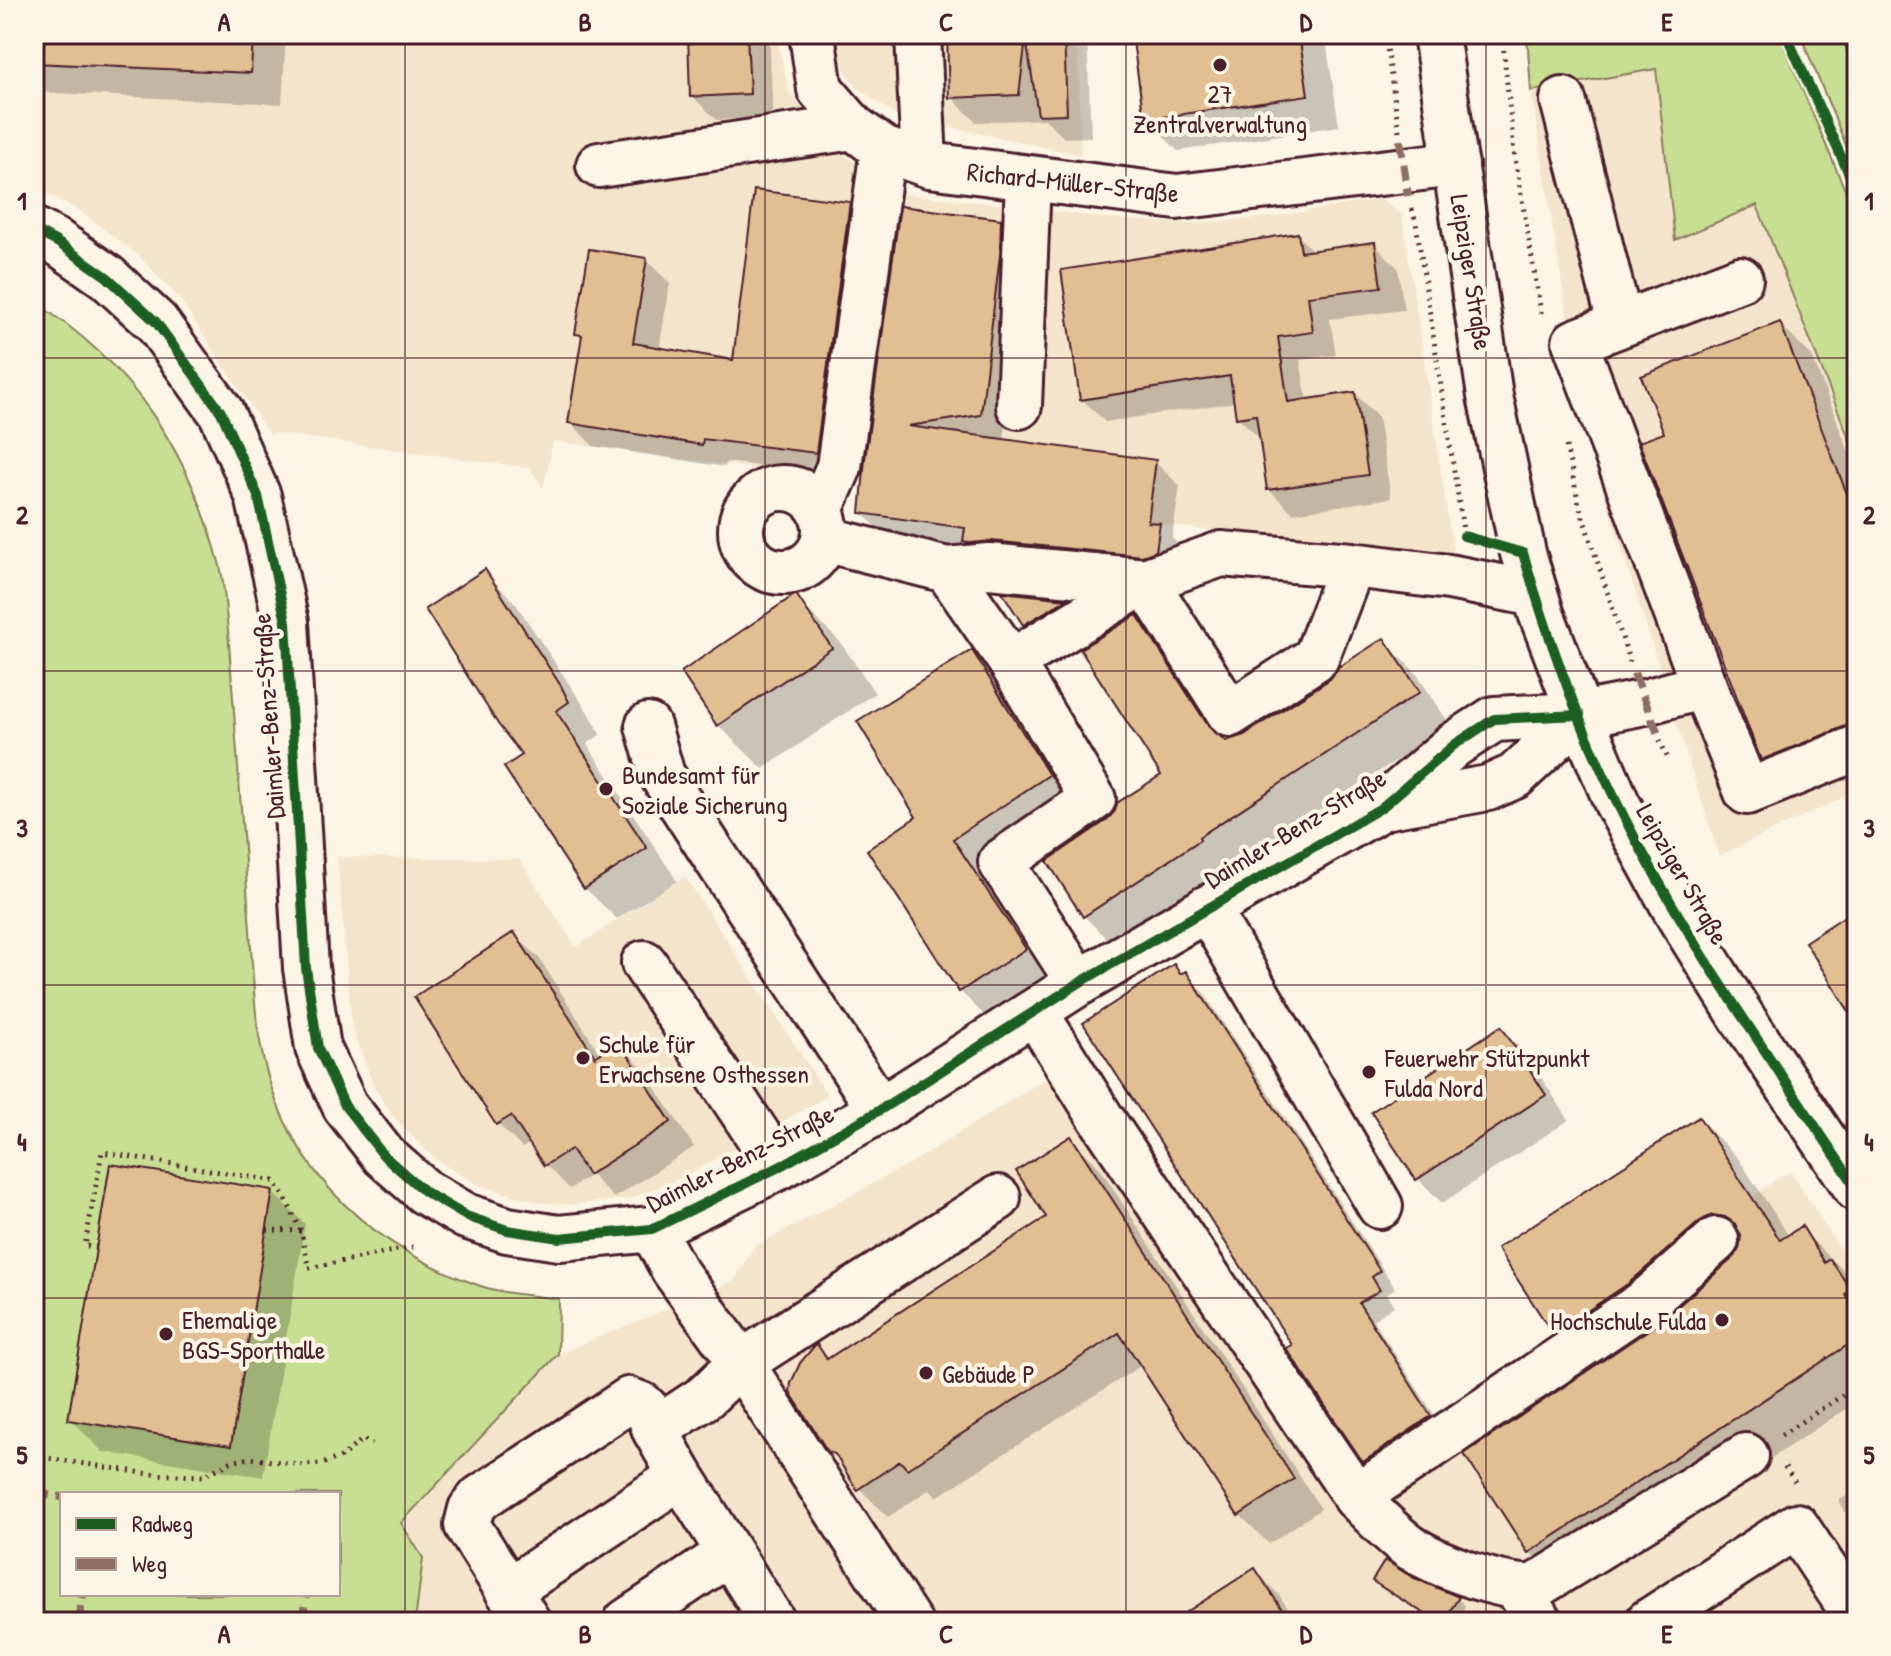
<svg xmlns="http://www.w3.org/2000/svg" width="1891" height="1656" font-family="'Patrick Hand',sans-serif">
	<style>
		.built { fill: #f4e4cc }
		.green { fill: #c8de93; stroke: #897e5f; stroke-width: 2; fill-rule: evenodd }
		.shadow { fill: #0003 }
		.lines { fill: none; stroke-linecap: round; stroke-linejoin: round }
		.stream { stroke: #678690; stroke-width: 12 }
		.building { fill: #e2be93; stroke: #4a1f2b; stroke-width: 2 }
		.minor-casing { stroke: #4a1f2b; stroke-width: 50 }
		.major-casing { stroke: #4a1f2b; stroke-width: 50 }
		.path { stroke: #4a1f2b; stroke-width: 5; stroke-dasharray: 2 6; stroke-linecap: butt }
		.minor { stroke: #fcf5e5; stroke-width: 44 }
		.major { stroke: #fcf5e5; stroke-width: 44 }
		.quiet { stroke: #8d6e63; stroke-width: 8; stroke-dasharray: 16 8; stroke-linecap: butt }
		.cycleway-casing { stroke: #fcf5e5; stroke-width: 15 }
		.cycleway { stroke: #1b5e20; stroke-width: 10 }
		.grid { fill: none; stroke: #4a1f2b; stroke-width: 2; stroke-opacity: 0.55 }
		.poi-dot { fill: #4a1f2b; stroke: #fcf5e5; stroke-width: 3 }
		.labels { text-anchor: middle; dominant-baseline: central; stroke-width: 8; stroke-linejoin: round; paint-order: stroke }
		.poi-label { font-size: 26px; fill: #4a1f2b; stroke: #fcf5e5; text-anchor: start }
		.street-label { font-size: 26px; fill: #4a1f2b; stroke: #fcf5e5 }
		.neatline { fill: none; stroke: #4a1f2b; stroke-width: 3 }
		.grid-label { font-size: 26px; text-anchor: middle; font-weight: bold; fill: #4a1f2b }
	</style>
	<rect width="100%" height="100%" fill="#fcf5e5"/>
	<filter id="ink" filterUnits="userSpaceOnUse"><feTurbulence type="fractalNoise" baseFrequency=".0125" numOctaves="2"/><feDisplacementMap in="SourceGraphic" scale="16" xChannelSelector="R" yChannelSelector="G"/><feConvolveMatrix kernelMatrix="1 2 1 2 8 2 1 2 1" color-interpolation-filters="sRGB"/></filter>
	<g filter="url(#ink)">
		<!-- built -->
		<g class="built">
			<path d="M253,34H776L789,91L823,137L859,166L821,455L796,474L553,441L543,488L530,468L274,433L270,435L178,297L137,254L80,211L34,187V63L250,73Z"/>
			<path d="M834,34H1077L1081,155L897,116L857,88L840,62Z"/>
			<path d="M1656,69L1675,240L1757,205L1857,459V791L1719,856L1587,439L1531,91Z"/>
			<path d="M893,193L1009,205L1105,218L1187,224L1271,217L1381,199L1402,214L1455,564L970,498L965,528L860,513Z"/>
			<path d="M337,857L519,859L576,947L685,876L828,1096L684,1177L629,1199L568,1205L538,1202L481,1186L455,1172L428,1153L391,1114L374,1086L352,1029Z"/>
			<path d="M1081,1056L1365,1472L1526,1365L1778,1178L1791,1172L1857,1275V1622H415L423,1558L401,1524L558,1354L734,1281L754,1247L913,1162Z"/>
		</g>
		<!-- green -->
		<g class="green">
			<path d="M1527,34H1779L1857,218V459L1757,205L1675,240L1656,69L1531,91Z"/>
			<path d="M1800,34H1857V172Z"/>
			<path d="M34,302C132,363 189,452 219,562C225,584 225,608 228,630C235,721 242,812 248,903C252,947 252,993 259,1036C278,1160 361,1242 475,1284C500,1294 532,1295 559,1299L558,1354L401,1523L423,1558L415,1622H34ZM62,1494H338V1594H62Z"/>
		</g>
		<!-- shadow -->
		<g class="shadow">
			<path d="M34,34H286L282,104L34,92Z"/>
			<path d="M690,34H769L773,117L717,120L692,96Z"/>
			<path d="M949,34H1087L1091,137L1064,138L1045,119L976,122L951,97Z"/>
			<path d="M1156,34H1325L1339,126L1178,151L1146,119Z"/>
			<path d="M850,204L873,227L838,475L726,462L725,467L593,446L570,422L584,340L577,333L646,260L670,283L659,349L735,362Z"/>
			<path d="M1000,221L1025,245L1024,280L1004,441L1155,462L1180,486L1172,538L1184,550L1180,575L887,537L862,513Z"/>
			<path d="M1297,235L1314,252L1374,244L1398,268L1404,310L1330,319L1336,355L1300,360L1307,401L1355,394L1378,417L1391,498L1293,513L1269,490L1262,441L1238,417L1236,402L1105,422L1082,399Z"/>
			<path d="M1780,324L1812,356L1857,473V765L1795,790L1763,758L1666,434Z"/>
			<path d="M485,572L516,604L593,720L600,735L587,744L677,881L617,919L585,888L525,755Z"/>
			<path d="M1006,595L1067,601L1082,616L1041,640L1025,624Z"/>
			<path d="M795,597L840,642L875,693L763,769L718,725Z"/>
			<path d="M1137,618L1169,649L1228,743L1245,737L1331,680L1384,641L1416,673L1450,725L1229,870L1231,872L1116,948L1084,916L1108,821L1164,775Z"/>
			<path d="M972,653L1008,689L1084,812L988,876L1060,986L996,1027L960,991L918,818Z"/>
			<path d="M514,934L539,958L601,1055L618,1044L643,1068L694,1147L614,1198L591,1175L570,1189L546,1165L531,1143L522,1148L498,1124Z"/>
			<path d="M1173,967L1182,975L1185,973L1202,990L1395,1288L1387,1294L1394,1306L1373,1320L1446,1433L1380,1477L1364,1461L1295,1345Z"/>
			<path d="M1501,1029L1525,1053L1569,1120L1442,1203L1418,1179L1374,1112Z"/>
			<path d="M1699,1119L1738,1158L1789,1236L1801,1229L1840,1267L1857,1289V1402L1568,1591L1529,1552L1592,1370L1555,1333Z"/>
			<path d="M1070,1138L1099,1167L1321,1509L1269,1544L1240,1515L1142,1365L937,1497L930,1489L888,1517L859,1488L844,1464L830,1450L817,1347L830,1360L1049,1218Z"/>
			<path d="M272,1192L305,1224L263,1477L103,1452L71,1420Z"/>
			<path d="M1857,1489V1531L1838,1501Z"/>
			<path d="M1255,1570L1279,1595L1297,1622H1175Z"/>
			<path d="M1411,1579L1458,1599L1465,1606L1455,1622H1436L1382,1589L1374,1581Z"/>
		</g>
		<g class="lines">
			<!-- stream -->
			<path class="stream" d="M1847,34L1857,67"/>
		</g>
		<!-- building -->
		<g class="building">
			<path d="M34,34H253L251,73L34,63Z"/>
			<path d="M688,34H747L750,94L690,97Z"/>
			<path d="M947,34H1064L1067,114L1038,115L1026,38L1019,95L949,98Z"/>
			<path d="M1132,34H1299L1308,95L1144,120Z"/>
			<path d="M754,190L850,202L816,453L703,439L702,445L568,423L582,335L575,334L589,249L647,258L633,343L733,360Z"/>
			<path d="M900,206L1001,219L1000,255L981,415L908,426L1156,460L1148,522L1160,523L1156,551L1142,556L991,541L971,543L963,541L965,528L860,513L865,459Z"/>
			<path d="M1298,233L1301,252L1375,242L1381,287L1308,296L1313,332L1278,337L1288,402L1355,392L1368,475L1267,490L1256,415L1236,418L1230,376L1080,400L1061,270Z"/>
			<path d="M1780,322L1857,520V724L1848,725L1761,760L1639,442L1664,433L1641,376Z"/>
			<path d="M485,569L561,686L569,702L556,711L647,848L584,889L504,767L522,755L498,724L425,609Z"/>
			<path d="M1002,592L1067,599L1023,625Z"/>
			<path d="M796,594L832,648L717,726L681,672Z"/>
			<path d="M1137,615L1209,727L1226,741L1244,735L1330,679L1339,667L1384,638L1420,692L1199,837L1200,840L1083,917L1047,861L1107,820L1115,811L1117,803L1161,775L1080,649Z"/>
			<path d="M972,650L1049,775L953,839L1026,949L959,992L867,850L916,817L857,721Z"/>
			<path d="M1857,908V1024L1805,942Z"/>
			<path d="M514,932L595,1057L619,1041L671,1122L588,1175L571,1149L544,1166L511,1116L496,1125L414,997Z"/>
			<path d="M1174,964L1180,974L1186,971L1380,1271L1372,1277L1380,1290L1359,1303L1431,1416L1363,1462L1286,1348L1292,1345L1083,1023Z"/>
			<path d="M1501,1026L1546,1095L1416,1180L1371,1112Z"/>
			<path d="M1699,1117L1780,1240L1802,1226L1825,1263L1830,1259L1851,1290L1845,1294L1857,1312V1339L1528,1553L1464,1454L1660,1322L1732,1259L1739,1249L1741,1236L1735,1224L1725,1217L1712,1215L1700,1221L1629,1283L1553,1334L1497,1248Z"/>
			<path d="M1071,1136L1294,1479L1238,1516L1119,1333L907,1469L900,1461L857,1490L835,1454L828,1452L790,1392L791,1383L800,1363L815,1345L817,1344L827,1359L1046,1217L1016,1171Z"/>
			<path d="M110,1164L273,1190L231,1446L68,1420Z"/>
			<path d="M1385,1560L1412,1577L1459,1597L1443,1622H1438L1372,1581Z"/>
			<path d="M1255,1568L1290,1622H1171Z"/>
		</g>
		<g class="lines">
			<defs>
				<g id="minor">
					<path d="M812,34L820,89L853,127L883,149L929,165L1177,197L1456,164"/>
					<path d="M918,34L924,163"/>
					<path d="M1563,100L1620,323"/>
					<path d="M599,165L853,127"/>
					<path d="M34,230L57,242L107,277L156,322L221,412L258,496L286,622L306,968L318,1048L345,1106L384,1156L425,1192L466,1216L507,1230L559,1238L652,1229L779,1167L880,1110L1079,983L1381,808L1454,745L1494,719L1580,715L1645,702L1704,686L1747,792L1857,748"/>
					<path d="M1019,406L1028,179"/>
					<circle cx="783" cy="530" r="42"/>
					<path d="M820,510L839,467L883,149"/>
					<path d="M824,539L947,570L1011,662L1093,799L1001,862L1079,983"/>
					<path d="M1352,565L1316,658L1230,714L1145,581L1221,554L1352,565L1449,577L1535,594"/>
					<path d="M947,570L989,566L1145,581"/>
					<path d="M1011,662L1145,581"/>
					<path d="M1704,686L1575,342L1740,279"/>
					<path d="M648,726L662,775L880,1110"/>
					<path d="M1383,807L1488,788L1515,776L1580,715"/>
					<path d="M1207,908L1380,1206"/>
					<path d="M644,963L779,1167"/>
					<path d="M1035,1012L1101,1118L1356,1497"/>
					<path d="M652,1229L674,1270L741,1363L909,1622"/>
					<path d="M1716,1240L1644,1303L1356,1497C1373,1514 1391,1534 1411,1548C1438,1565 1501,1589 1534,1587L1746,1456"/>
					<path d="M655,1430L705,1397L741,1363L998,1198"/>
					<path d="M1517,1588L1539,1622"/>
					<path d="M508,1591L681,1476"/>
					<path d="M528,1622L467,1525L471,1509L480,1498L629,1400L642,1405L648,1411L655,1430L681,1476L773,1622"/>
					<path d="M626,1622L729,1553"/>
					<path d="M1648,1622L1796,1526L1857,1618"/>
				</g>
				<path id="major" d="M1436,34L1490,396L1523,553L1541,613L1580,715L1617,803L1679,916L1745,1022L1857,1189"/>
			</defs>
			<!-- minor casing -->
			<use href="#minor" class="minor-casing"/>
			<!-- major casing -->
			<use href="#major" class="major-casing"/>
			<!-- path -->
			<g class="path">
				<path d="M1385,34L1399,131"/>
				<path d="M1502,34L1514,152L1542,318"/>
				<path d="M1412,209L1416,223L1464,536"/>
				<path d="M1566,446L1580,508L1630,662"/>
				<path d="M1660,740L1668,759"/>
				<path d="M267,1230L301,1231L309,1268L413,1247"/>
				<path d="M97,1247L85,1246L102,1152L274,1181L285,1197L301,1231"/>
				<path d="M1781,1435L1857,1386"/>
				<path d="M34,1456L150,1474L203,1476L231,1462L250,1458L303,1465L322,1464L341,1457L363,1439L372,1444"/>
				<path d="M1785,1467L1797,1485"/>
			</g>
			<!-- minor -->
			<use href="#minor" class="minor"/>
			<!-- major -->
			<use href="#major" class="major"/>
			<!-- quiet -->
			<g class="quiet">
				<path d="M1400,140L1408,196"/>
				<path d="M1634,673L1660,739"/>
				<path d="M34,1493L62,1497"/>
				<path d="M79,1622L83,1594"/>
				<path d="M302,1622L306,1594"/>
			</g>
			<defs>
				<g id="cycleway">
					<path d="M1786,34L1857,192"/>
					<path d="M34,230L57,242L107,277L156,322L221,412L258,496L286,622L306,968L318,1048L345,1106L384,1156L425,1192L466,1216L507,1230L559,1238L652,1229L779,1167L880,1110L1079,983L1381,808L1454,745L1494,719L1580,715"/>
					<path d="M1464,536L1523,553C1548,638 1578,724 1617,803C1684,939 1774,1062 1857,1189"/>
				</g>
			</defs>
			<!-- cycleway casing -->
			<use href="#cycleway" class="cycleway-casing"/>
			<!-- cycleway -->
			<use href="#cycleway" class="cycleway"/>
		</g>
	</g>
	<!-- grid -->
	<path class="grid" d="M405,34V1622M765,34V1622M1126,34V1622M1486,34V1622M34,358H1857M34,671H1857M34,985H1857M34,1298H1857"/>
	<!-- markers -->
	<g class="poi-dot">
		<circle cx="1220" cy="65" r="8"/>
		<circle cx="606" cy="789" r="8"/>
		<circle cx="583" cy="1058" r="8"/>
		<circle cx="1369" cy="1072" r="8"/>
		<circle cx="1722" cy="1320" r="8"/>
		<circle cx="166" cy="1334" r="8"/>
		<circle cx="926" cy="1373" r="8"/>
	</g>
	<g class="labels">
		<!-- poi labels -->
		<g class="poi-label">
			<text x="1220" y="93" text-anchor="middle">27<tspan x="1220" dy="30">Zentralverwaltung</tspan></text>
			<text x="622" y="774">Bundesamt für<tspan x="622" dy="30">Soziale Sicherung</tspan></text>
			<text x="599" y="1043">Schule für<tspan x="599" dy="30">Erwachsene Osthessen</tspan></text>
			<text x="1385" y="1057">Feuerwehr Stützpunkt<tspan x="1385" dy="30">Fulda Nord</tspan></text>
			<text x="182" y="1319">Ehemalige<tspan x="182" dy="30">BGS-Sporthalle</tspan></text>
			<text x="1706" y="1320" text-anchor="end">Hochschule Fulda</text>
			<text x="942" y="1373">Gebäude P</text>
		</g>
		<!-- street labels -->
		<g class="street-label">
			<text transform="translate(1073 182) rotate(6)">Richard-Müller-Straße</text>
			<text transform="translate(1472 272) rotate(81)">Leipziger Straße</text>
			<text transform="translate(268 716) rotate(-94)">Daimler-Benz-Straße</text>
			<text transform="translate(1295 828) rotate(-31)">Daimler-Benz-Straße</text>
			<text transform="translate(1683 874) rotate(60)">Leipziger Straße</text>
			<text transform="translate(740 1158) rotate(-27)">Daimler-Benz-Straße</text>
		</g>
	</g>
	<!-- margin -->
	<rect width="1891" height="1656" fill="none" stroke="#fcf5e5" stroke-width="88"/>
	<!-- legend -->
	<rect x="60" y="1492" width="280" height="104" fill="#fcf5e5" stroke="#b59f9b" stroke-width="2"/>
	<rect x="76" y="1518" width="40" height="12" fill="#1b5e20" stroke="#b59f9b" stroke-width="2"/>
	<text x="132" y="1532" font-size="24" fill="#4a1f2b">Radweg</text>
	<rect x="76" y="1558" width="40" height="12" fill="#8d6e63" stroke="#b59f9b" stroke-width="2"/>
	<text x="132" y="1572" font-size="24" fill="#4a1f2b">Weg</text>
	<rect x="44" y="44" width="1803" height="1568" class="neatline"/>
	<g class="grid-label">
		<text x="224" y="31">A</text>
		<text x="585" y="31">B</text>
		<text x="946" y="31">C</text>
		<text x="1306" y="31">D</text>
		<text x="1667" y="31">E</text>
		<text x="22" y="210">1</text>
		<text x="1869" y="210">1</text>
		<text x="22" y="524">2</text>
		<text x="1869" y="524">2</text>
		<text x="22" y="837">3</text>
		<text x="1869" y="837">3</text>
		<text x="22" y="1151">4</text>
		<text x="1869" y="1151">4</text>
		<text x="22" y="1464">5</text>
		<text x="1869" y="1464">5</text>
		<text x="224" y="1643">A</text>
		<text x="585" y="1643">B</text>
		<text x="946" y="1643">C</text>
		<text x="1306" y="1643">D</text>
		<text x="1667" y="1643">E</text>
	</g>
</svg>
